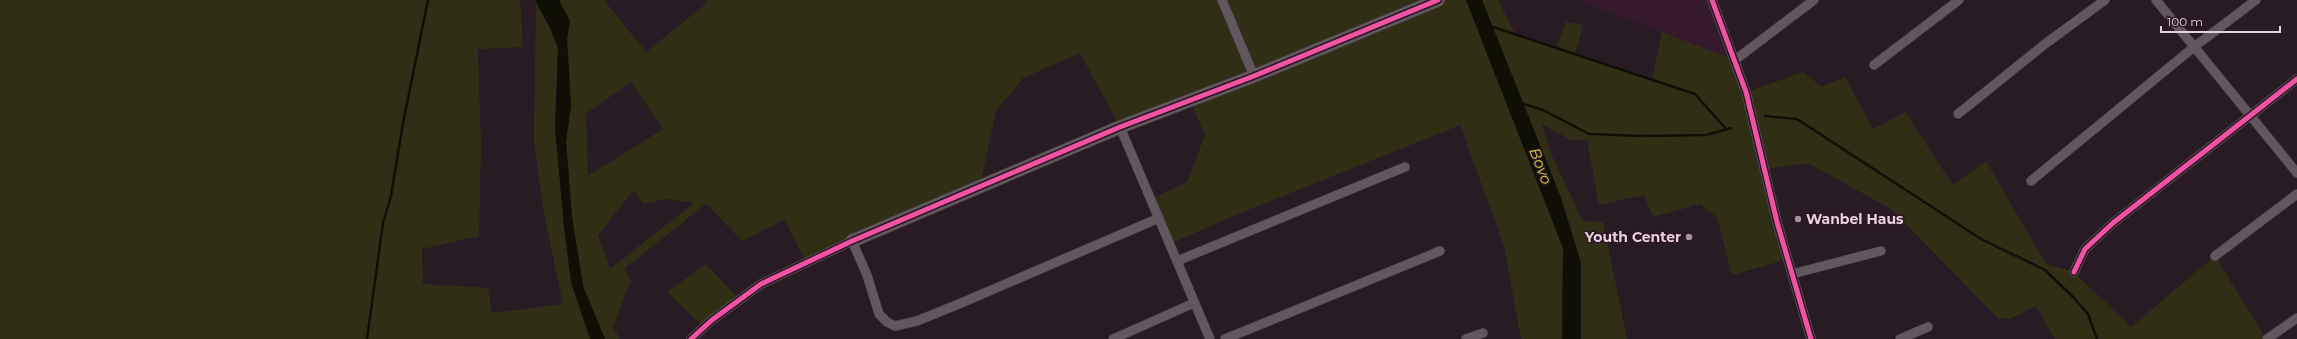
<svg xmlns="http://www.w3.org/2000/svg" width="2297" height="339" font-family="Montserrat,sans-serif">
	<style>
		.built { fill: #35192c }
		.green { fill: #302f16; fill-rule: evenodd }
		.water { fill: #100f06 }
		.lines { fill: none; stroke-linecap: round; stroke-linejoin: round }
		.stream { stroke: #100f06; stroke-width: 2.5 }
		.street-casing { stroke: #42383e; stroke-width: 10 }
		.secondary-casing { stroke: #42383e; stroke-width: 14 }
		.street { stroke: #62575e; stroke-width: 9 }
		.secondary { stroke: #62575e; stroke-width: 13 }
		.cycleway-casing { stroke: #2e1526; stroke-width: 8 }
		.cycleway { stroke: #f153a3; stroke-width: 5 }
		.poi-dot { fill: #a2929c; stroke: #2e1526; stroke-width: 1.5 }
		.labels { text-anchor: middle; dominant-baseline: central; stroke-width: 3; stroke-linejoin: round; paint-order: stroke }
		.poi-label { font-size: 14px; font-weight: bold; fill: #e4d2dc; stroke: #2e1526; text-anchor: start }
		.water-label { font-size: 15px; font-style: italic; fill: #c6ca41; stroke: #2e1526 }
	</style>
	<rect width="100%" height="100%" fill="#281b24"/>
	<!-- built -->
	<path class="built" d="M1576,0H1712L1735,60L1697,46Z"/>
	<!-- green -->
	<g class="green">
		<path d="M0,0H520L523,47L478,49L481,145L479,236L422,249L423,284L488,288L492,313L563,304L544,214L534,141L536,3L550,28L558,48L555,127L564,226L571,282L590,339H0Z"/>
		<path d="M559,0H604L646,52L707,3L705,0H1466L1563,248L1562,339H1521L1504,246L1460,125L1240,213L1170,244L1151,199L1187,182L1205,135L1189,99L1120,127L1080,53L1023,78L996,111L980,187L806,262L785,220L742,241L706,204L624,269L631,281L613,327L620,339H605L583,286L572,217L566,142L571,105L567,38L570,21ZM631,82L663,129L588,176L586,114ZM634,190L644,204L666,199L694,203L610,269L598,235Z"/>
		<path d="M1482,0H1498L1515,34L1556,48L1566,22L1583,25L1575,54L1652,80L1662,32L1735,60L1747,92L1803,72L1822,87L1845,77L1873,129L1905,112L1953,185L1986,161L2046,264L2074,272L2131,327L2215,256L2266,339H2055L2036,306L2009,319L1998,318L1891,209L1808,163L1765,169L1788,259L1732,275L1717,217L1700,204L1653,217L1644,195L1599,205L1587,140H1571L1542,124L1552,156L1583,221L1603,222L1627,339H1581V263L1561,198Z"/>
		<path d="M706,264L740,300L704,327L667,292Z"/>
	</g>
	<!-- water -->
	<g class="water">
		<path d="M535,0H559L570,21L567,38L571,105L566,142L572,217L583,286L605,339H590L571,282L564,226L555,127L558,48L550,28Z"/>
		<path d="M1466,0H1482L1561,198L1581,263V339H1562L1563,248Z"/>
	</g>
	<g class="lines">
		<!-- stream -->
		<g class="stream">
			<path d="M1490,26L1695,94L1726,129"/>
			<path d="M1521,103L1543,110L1589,134L1643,136L1706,135L1731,128"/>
			<path d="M1765,116L1797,119L1981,239L2045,270L2074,298L2088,314L2097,339"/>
			<path d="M367,339L383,223L391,196L403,123L428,0"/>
		</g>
		<defs>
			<g id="street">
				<path d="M1222,0L1254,76"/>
				<path d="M1712,0L1746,92L1777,222L1811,339"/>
				<path d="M2156,0L2297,173"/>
				<path d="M1735,60L1814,0"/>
				<path d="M1874,65L1959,0"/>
				<path d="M1958,114L2045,44L2105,0"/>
				<path d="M1120,127L1210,339"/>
				<path d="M2031,181L2194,47L2256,0"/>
				<path d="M2215,256L2297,194"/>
				<path d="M1177,261L1405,167"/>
				<path d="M2074,272L2085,249L2113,223L2297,79"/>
				<path d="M1792,274L1881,251"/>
				<path d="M691,339L712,320L761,284L852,241L867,275L879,314L887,322L895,326L917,321L966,301L1159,218"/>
				<path d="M1113,339L1194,303"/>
				<path d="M1225,339L1440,251"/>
				<path d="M1466,339L1483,333"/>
				<path d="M1900,339L1928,327"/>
				<path d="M2267,339L2297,318"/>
			</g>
			<path id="secondary" d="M852,241L1120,127L1254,76L1438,0"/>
		</defs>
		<!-- street casing -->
		<use href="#street" class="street-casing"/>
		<!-- secondary casing -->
		<use href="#secondary" class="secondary-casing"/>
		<!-- street -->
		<use href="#street" class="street"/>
		<!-- secondary -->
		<use href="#secondary" class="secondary"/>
		<defs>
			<g id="cycleway">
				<path d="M1712,0L1746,92L1777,222L1811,339"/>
				<path d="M2074,272L2085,249L2113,223L2297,79"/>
				<path d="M691,339L712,320L761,284L852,241L1120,127L1254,76L1438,0"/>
			</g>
		</defs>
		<!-- cycleway casing -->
		<use href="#cycleway" class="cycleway-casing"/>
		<!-- cycleway -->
		<use href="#cycleway" class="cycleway"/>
	</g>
	<!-- markers -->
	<g class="poi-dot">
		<circle cx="1798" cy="219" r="4"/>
		<circle cx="1689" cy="237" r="4"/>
	</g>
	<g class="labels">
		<!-- poi labels -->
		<g class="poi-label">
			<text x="1806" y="219">Wanbel Haus</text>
			<text x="1681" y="237" text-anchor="end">Youth Center</text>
		</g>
		<!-- water labels -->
		<g class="water-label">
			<text transform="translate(1541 166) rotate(69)">Bovo</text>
		</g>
	</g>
	<!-- scale -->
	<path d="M2161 26v6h119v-6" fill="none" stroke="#e4d2dc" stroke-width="2"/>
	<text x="2167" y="26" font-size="12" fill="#e4d2dc" stroke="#2e1526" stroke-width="3" paint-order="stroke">100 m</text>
</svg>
